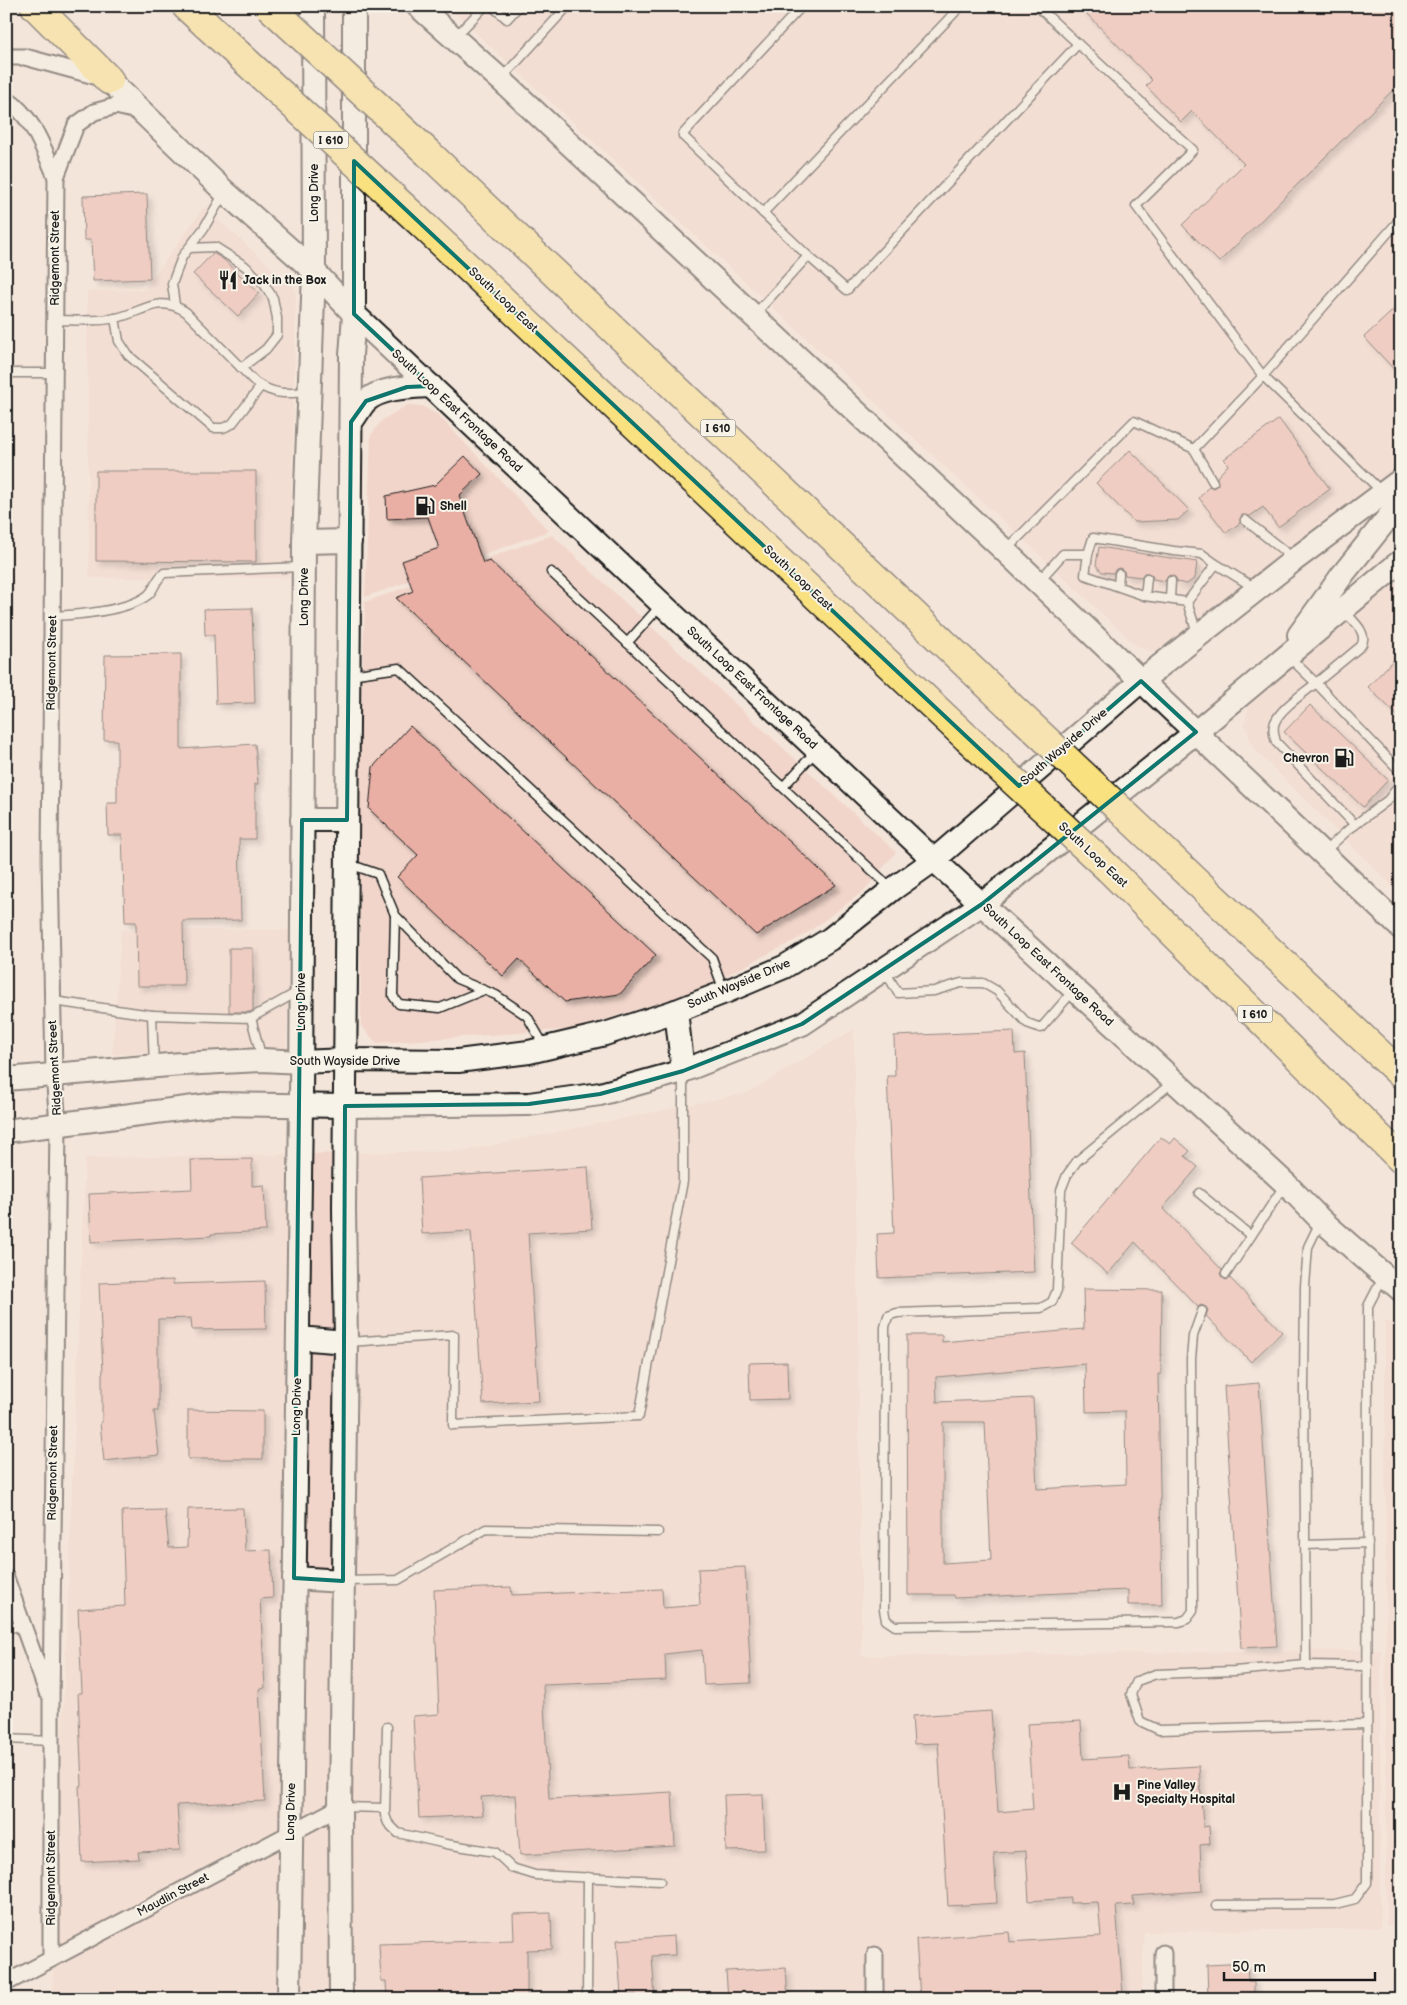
<svg xmlns="http://www.w3.org/2000/svg" width="1407" height="2005" font-family="'Balsamiq Sans',sans-serif">
	<style>
		.built { fill: #f1d5ca }
		.building { fill: #e9afa4; stroke: #1c1c1c; fill-rule: evenodd; filter: url(#shadow) }
		.lines { fill: none; stroke-linecap: round; stroke-linejoin: round }
		.service-casing { stroke: #1c1c1c; stroke-width: 11 }
		.minor-casing { stroke: #1c1c1c; stroke-width: 19 }
		.secondary-casing { stroke: #1c1c1c; stroke-width: 26 }
		.motorway-casing { stroke: #1c1c1c; stroke-width: 31 }
		.service { stroke: #f7f3e8; stroke-width: 8 }
		.minor { stroke: #f7f3e8; stroke-width: 15 }
		.secondary { stroke: #f7f3e8; stroke-width: 22 }
		.motorway { stroke: #fae180; stroke-width: 28 }
		.motorway-bridge-casing { stroke: #1c1c1c; stroke-width: 31; stroke-linecap: butt }
		.motorway-bridge { stroke: #fae180; stroke-width: 28 }
		.marked { fill: none; stroke: #0f766e; stroke-width: 4; stroke-linejoin: round }
		.labels { text-anchor: middle; dominant-baseline: central; stroke-width: 4; stroke-linejoin: round; paint-order: stroke }
		.shield { fill: #f7f3e8; stroke: #5e5c59; stroke-width: 1 }
		.shield-label { font-size: 11px; font-weight: bold; fill: #1c1c1c }
		.street-label { font-size: 12px; fill: #1c1c1c; stroke: #f7f3e8 }
		.poi-label { font-size: 12px; font-weight: bold; fill: #1c1c1c; stroke: #f7f3e8; text-anchor: start }
	</style>
	<defs>
		<filter id="shadow"><feDropShadow dx="4.5" dy="4.5" stdDeviation="2.5" flood-color="#0004"/></filter>
	</defs>
	<rect width="100%" height="100%" fill="#f4e5da"/>
	<filter id="ink" filterUnits="userSpaceOnUse"><feTurbulence type="fractalNoise" baseFrequency=".02" numOctaves="2"/><feDisplacementMap in="SourceGraphic" scale="10" xChannelSelector="R" yChannelSelector="G"/><feConvolveMatrix kernelMatrix="1 2 1 2 8 2 1 2 1" color-interpolation-filters="sRGB"/></filter>
	<g filter="url(#ink)">
		<!-- built -->
		<g class="built">
			<path d="M447,6H1401V465L1168,649L1151,652L1136,646L1028,544Z"/>
			<path d="M204,207L296,289L290,578H89L87,291L144,290Z"/>
			<path d="M407,405L422,406L438,415L549,531L365,597L371,435L382,420Z"/>
			<path d="M552,535L896,852L864,891L803,936L694,992L575,1029L377,1043L361,1026L359,778L365,602Z"/>
			<path d="M1401,575V895L1253,748L1244,724L1249,705Z"/>
			<path d="M121,930H291L286,1050L112,1054Z"/>
			<path d="M854,1029L862,1656L1381,1650L1380,1928L1144,1932L1142,1999H41L52,1993L85,1158L463,1151L747,1093Z"/>
			<path d="M1385,1319L1401,1334V1925H1386Z"/>
		</g>
		<!-- building -->
		<g class="building">
			<path d="M1079,6H1401V82L1219,262L1182,225L1244,164L1192,111L1181,122L1146,86L1152,80Z"/>
			<path d="M147,194L150,279L93,281L91,240H84L83,196Z"/>
			<path d="M213,253L223,259L259,293L238,316L193,274Z"/>
			<path d="M1401,303V377L1364,337Z"/>
			<path d="M1279,419L1330,489L1278,527L1263,507L1250,516L1242,515L1240,519V523L1226,533L1199,498L1209,486L1213,488L1218,485L1217,477L1228,465L1224,459Z"/>
			<path d="M1130,450L1189,510L1178,520L1134,522L1096,483Z"/>
			<path d="M465,456L482,474L459,496L483,563L490,561L836,885L756,935L396,598L413,591L402,561L439,548L428,517L387,519L386,496L435,485Z"/>
			<path d="M96,471H256V562L96,561Z"/>
			<path d="M1099,547L1197,562L1195,578L1187,584L1177,582L1176,578L1172,575L1168,576L1165,581L1153,579L1152,575L1148,573H1144L1141,577L1125,575L1124,571L1120,568L1116,569L1113,573L1102,572L1096,565Z"/>
			<path d="M252,608L255,703L216,704L214,635H205L204,609Z"/>
			<path d="M1401,652V719L1368,687Z"/>
			<path d="M181,654V749L255,744L258,784H255V839H239L241,920L183,921L184,986H137L136,922H125L122,835H108L107,803H117V740H104L105,655Z"/>
			<path d="M1310,705L1388,780L1363,807L1284,732Z"/>
			<path d="M410,726L656,955L620,994L565,1002L519,959L503,976L397,877L418,855L369,809L373,767Z"/>
			<path d="M229,948H253V1010L250,1012H229Z"/>
			<path d="M1014,1031L1015,1054L1025,1053L1034,1272L879,1278L877,1234L894,1233L887,1076H895L894,1036Z"/>
			<path d="M1161,1137L1170,1144L1175,1138L1190,1151L1185,1156L1198,1167L1163,1208L1222,1270L1220,1274L1223,1278L1226,1280L1230,1278L1282,1332L1251,1362L1206,1316L1208,1310L1206,1307L1201,1305L1198,1307L1135,1242L1108,1274L1071,1243Z"/>
			<path d="M252,1159V1186L264,1185L266,1231L211,1234V1236L91,1242L89,1194L192,1189L191,1160Z"/>
			<path d="M588,1167L592,1229L528,1233L539,1401L483,1404L471,1231L422,1234L419,1178Z"/>
			<path d="M173,1280V1284L265,1281L266,1329L192,1330L191,1318L158,1319V1411H154L159,1455L104,1461L100,1423L102,1422V1373H103L99,1283Z"/>
			<path d="M1083,1289L1162,1290L1161,1374H1158L1162,1605H1128V1590L955,1598L954,1595H908L907,1335H942V1342L1084,1329ZM1085,1364L1086,1412L1125,1411L1126,1484L1037,1489L1033,1398L937,1402L936,1377ZM943,1422H985L991,1560L943,1563Z"/>
			<path d="M787,1362L788,1399L750,1400L749,1363Z"/>
			<path d="M1259,1383L1277,1646L1241,1648L1224,1386Z"/>
			<path d="M188,1410L263,1411V1459H188Z"/>
			<path d="M243,1508L245,1551L271,1550L273,1598L260,1599L265,1688L259,1689L265,1801L177,1805L180,1850L138,1852L139,1859L82,1862L79,1786H82L78,1693H82L78,1609L125,1606L122,1511L165,1510L169,1548L187,1547L188,1509Z"/>
			<path d="M745,1567L751,1683L704,1685L702,1650L665,1654L666,1680L543,1685L549,1799L672,1792L675,1846L520,1855L516,1795L481,1797L483,1815L419,1818L413,1716L439,1714L434,1590L511,1587L512,1595L662,1589L663,1608L700,1605L698,1569Z"/>
			<path d="M991,1711L998,1812L1033,1809L1027,1724L1081,1721L1083,1759L1129,1756L1130,1770L1199,1766L1203,1827L1209,1826L1210,1844L1200,1845L1202,1891L1133,1896L1134,1905L1116,1906L1123,1995L1092,1999H920L916,1939L1009,1932L1010,1942L1101,1936L1098,1902L1071,1903V1898L1029,1901L1026,1851L994,1853L997,1903L948,1906L938,1743L914,1744L912,1716Z"/>
			<path d="M763,1794L765,1850L726,1851L724,1795Z"/>
			<path d="M551,1913L552,1949L527,1950V1999H387L386,1981H381L379,1944L514,1940L513,1914Z"/>
			<path d="M674,1936L675,1955L652,1956L655,1999H637L636,1994L621,1995L617,1940Z"/>
			<path d="M1247,1963L1248,1981H1254V1999H1208L1207,1965Z"/>
			<path d="M786,1968L788,1999H728L726,1971Z"/>
		</g>
		<g class="lines">
			<defs>
				<g id="service">
					<path d="M492,6L507,19L519,6"/>
					<path d="M802,6L683,134V136L808,256L847,290L1078,44"/>
					<path d="M1037,6L1193,150L1136,206L1263,376L1382,492"/>
					<path d="M455,37L485,6"/>
					<path d="M502,78L568,6"/>
					<path d="M763,213L961,6"/>
					<path d="M189,248L215,247L245,266L264,284L273,298L277,318V335L266,349L241,368"/>
					<path d="M175,305L172,284L182,257L204,228L224,193"/>
					<path d="M754,315L808,256"/>
					<path d="M115,318L119,341L128,355L213,428H223L232,424L261,386"/>
					<path d="M55,320C73,320 99,322 116,318C143,312 160,294 186,312L256,383C275,395 286,394 308,392"/>
					<path d="M6,373H54"/>
					<path d="M1194,449L1263,376L1401,218"/>
					<path d="M1245,520L1293,558"/>
					<path d="M1006,550L1134,421L1194,449L1213,482"/>
					<path d="M1216,564L1202,554L1174,551L1093,538L1088,554L1085,575L1145,596L1187,602L1216,564L1255,588"/>
					<path d="M551,572L891,888"/>
					<path d="M1039,581L1063,554H1088"/>
					<path d="M1118,586L1119,574"/>
					<path d="M1145,596L1147,578"/>
					<path d="M1170,598L1171,581"/>
					<path d="M1187,602L1197,633"/>
					<path d="M1344,611C1353,621 1369,633 1361,646L1316,683L1398,769L1401,777"/>
					<path d="M52,616C77,615 128,611 148,595C155,589 155,580 164,573L302,567"/>
					<path d="M627,643L661,605"/>
					<path d="M1289,657L1316,683C1304,693 1281,708 1275,722C1272,728 1274,735 1276,742L1355,825"/>
					<path d="M350,675L399,668L712,958L724,991"/>
					<path d="M783,787L816,751"/>
					<path d="M1324,852L1348,830L1388,800L1401,783"/>
					<path d="M349,864L378,874L395,915L457,979L496,995L527,1016L545,1047"/>
					<path d="M395,915L393,996L399,1004L440,1008L484,990"/>
					<path d="M885,971L898,993L934,991L961,983H983L997,991L1027,1023L1041,1028L1074,990"/>
					<path d="M53,1001L152,1015L154,1065"/>
					<path d="M152,1015L251,1018L262,1059"/>
					<path d="M251,1018L299,991"/>
					<path d="M1173,1082L1077,1161L1067,1175L1061,1190L1057,1290L1052,1302L1041,1308L897,1313L888,1316L885,1327L884,1610L886,1620L895,1626L1179,1622L1187,1619L1193,1611L1191,1359L1193,1336L1202,1311"/>
					<path d="M1199,1193L1251,1236"/>
					<path d="M1226,1274L1284,1186"/>
					<path d="M348,1342L454,1335L453,1425L639,1416L683,1181V1073"/>
					<path d="M1305,1545L1368,1543"/>
					<path d="M345,1581L398,1580L486,1529L658,1532"/>
					<path d="M6,1629L23,1625"/>
					<path d="M1306,1665L1304,1387L1305,1286L1308,1247L1320,1222"/>
					<path d="M1367,1724L1159,1730L1140,1721L1131,1694L1137,1681L1156,1674L1234,1671L1306,1665L1368,1666"/>
					<path d="M387,1727L385,1815L388,1823L398,1833L446,1844L495,1852L512,1868L535,1875L660,1881"/>
					<path d="M6,1739L51,1741"/>
					<path d="M342,1807L385,1808"/>
					<path d="M1216,1905L1335,1904L1355,1899L1367,1883L1368,1306L1383,1277"/>
					<path d="M587,1999L588,1877"/>
				</g>
				<g id="minor">
					<path d="M6,57H25L102,78"/>
					<path d="M6,99C33,116 43,148 56,177"/>
					<path d="M6,1578L47,1692"/>
					<path d="M875,1955V1999"/>
					<path d="M51,1959V1703L58,1124L54,1075L50,859L56,177L76,125L94,112L116,106L141,112"/>
					<path d="M6,1983L340,1807"/>
					<path d="M1163,1999V1953"/>
				</g>
				<g id="secondary">
					<path d="M418,6L501,80L1005,551L1401,928"/>
					<path d="M109,80L224,191L314,271L354,314L934,860L1286,1184L1321,1220L1401,1290"/>
					<path d="M351,422C356,416 360,408 365,402C380,387 412,387 431,386"/>
					<path d="M304,542L350,541"/>
					<path d="M1299,635L1343,574L1399,504"/>
					<path d="M302,820H347"/>
					<path d="M676,1011L683,1071"/>
					<path d="M6,1079L181,1064L262,1060L301,1062L345,1060L458,1061L529,1052L605,1034L676,1011L725,992L784,967L830,939L893,889L934,860L1141,681L1294,560L1401,480"/>
					<path d="M6,1131L218,1104L345,1106L529,1104L600,1094L683,1071L802,1024L982,904L1196,732L1401,561"/>
					<path d="M298,1338L346,1342"/>
					<path d="M294,1578L343,1581"/>
					<path d="M289,1999L301,1105L304,542L314,271L313,6"/>
					<path d="M341,1999L340,1807L346,1342L344,1209L351,355L354,314V6"/>
				</g>
				<g id="motorway">
					<path d="M35,6L109,80"/>
					<path d="M186,6L238,54"/>
					<path d="M428,153L1008,704"/>
					<path d="M423,225L967,738"/>
					<path d="M1147,835L1401,1074"/>
					<path d="M1109,869L1401,1159"/>
				</g>
			</defs>
			<!-- service casing -->
			<use href="#service" class="service-casing"/>
			<!-- minor casing -->
			<use href="#minor" class="minor-casing"/>
			<!-- secondary casing -->
			<use href="#secondary" class="secondary-casing"/>
			<!-- motorway casing -->
			<use href="#motorway" class="motorway-casing"/>
			<!-- service -->
			<use href="#service" class="service"/>
			<!-- minor -->
			<use href="#minor" class="minor"/>
			<!-- secondary -->
			<use href="#secondary" class="secondary"/>
			<!-- motorway -->
			<use href="#motorway" class="motorway"/>
			<defs>
				<g id="motorway-bridge">
					<path d="M269,6L428,153"/>
					<path d="M238,54L423,225"/>
					<path d="M1008,704L1147,835"/>
					<path d="M967,738L1109,869"/>
				</g>
			</defs>
			<!-- motorway-bridge casing -->
			<use href="#motorway-bridge" class="motorway-bridge-casing"/>
			<!-- motorway-bridge -->
			<use href="#motorway-bridge" class="motorway-bridge"/>
		</g>
	</g>
	<!-- marked area -->
	<path d="M0 0H1407V2005H0ZM354,161L1019,786L1141,681L1196,732L982,904L802,1024L683,1071L600,1094L529,1104L345,1106L343,1581L294,1578L302,820H347L351,422L366,401L407,387L431,386L354,314Z" fill="#f4e5da" fill-opacity=".55" fill-rule="evenodd"/>
	<path class="marked" d="M354,161L1019,786L1141,681L1196,732L982,904L802,1024L683,1071L600,1094L529,1104L345,1106L343,1581L294,1578L302,820H347L351,422L366,401L407,387L431,386L354,314Z"/>
	<!-- icons -->
	<defs>
		<symbol id="restaurant-bare" viewBox="-9 -9 18 18"><path d="M-5-6h1v4h1v-4h1v4h1v-4h1v5L-1.5 .5V6h-2V.5L-5-1ZM5-6V6H3V1.5H1.5Q1.5-4 5-6Z" fill="#1c1c1c" stroke="#f7f3e8" stroke-width="2.5" paint-order="stroke"/></symbol>
		<symbol id="fuel-bare" viewBox="-9 -9 18 18"><path d="M-5.5-6h7V0h2V4h1.3V-2.5L3-4.5l.8-.8L6-3V5H2.5V1h-1V6h-7ZM-4.2-4.7v3.2H.2V-4.7Z" fill="#1c1c1c" stroke="#f7f3e8" stroke-width="2.5" paint-order="stroke"/></symbol>
		<symbol id="hospital-bare" viewBox="-9 -9 18 18"><path d="M-5-5h3v3.5h4V-5h3V5h-3V1.5h-4V5h-3Z" fill="#1c1c1c" stroke="#f7f3e8" stroke-width="2.5" paint-order="stroke"/></symbol>
	</defs>
	<g fill-rule="evenodd">
		<use href="#restaurant-bare" x="214" y="266" width="28" height="28"/>
		<use href="#fuel-bare" x="411" y="492" width="28" height="28"/>
		<use href="#fuel-bare" x="1330" y="744" width="28" height="28"/>
		<use href="#hospital-bare" x="1108" y="1778" width="28" height="28"/>
	</g>
	<g class="labels">
		<!-- shield labels -->
		<g class="shield">
			<rect x="313.5" y="131.5" width="35" height="17" rx="4"/>
			<rect x="700.5" y="419.5" width="35" height="17" rx="4"/>
			<rect x="1237.5" y="1005.5" width="35" height="17" rx="4"/>
		</g>
		<g class="shield-label">
			<text x="331" y="140">I 610</text>
			<text x="718" y="428">I 610</text>
			<text x="1255" y="1014">I 610</text>
		</g>
		<!-- street labels -->
		<g class="street-label">
			<text transform="translate(314 193) rotate(-90)">Long Drive</text>
			<text transform="translate(55 258) rotate(-90)">Ridgemont Street</text>
			<text transform="translate(503 300) rotate(43)">South Loop East</text>
			<text transform="translate(457 411) rotate(43)">South Loop East Frontage Road</text>
			<text transform="translate(798 578) rotate(43)">South Loop East</text>
			<text transform="translate(304 597) rotate(-90)">Long Drive</text>
			<text transform="translate(52 663) rotate(-89)">Ridgemont Street</text>
			<text transform="translate(752 688) rotate(43)">South Loop East Frontage Road</text>
			<text transform="translate(1064 747) rotate(-41)">South Wayside Drive</text>
			<text transform="translate(1093 855) rotate(43)">South Loop East</text>
			<text transform="translate(1048 965) rotate(43)">South Loop East Frontage Road</text>
			<text transform="translate(739 984) rotate(-23)">South Wayside Drive</text>
			<text transform="translate(301 1002) rotate(-90)">Long Drive</text>
			<text x="345" y="1061">South Wayside Drive</text>
			<text transform="translate(55 1068) rotate(-93)">Ridgemont Street</text>
			<text transform="translate(297 1407) rotate(-89)">Long Drive</text>
			<text transform="translate(53 1473) rotate(-89)">Ridgemont Street</text>
			<text transform="translate(291 1812) rotate(-89)">Long Drive</text>
			<text transform="translate(51 1878) rotate(-90)">Ridgemont Street</text>
			<text transform="translate(173 1895) rotate(-28)">Maudlin Street</text>
		</g>
		<!-- poi labels -->
		<g class="poi-label">
			<text x="243" y="280">Jack in the Box</text>
			<text x="440" y="506">Shell</text>
			<text x="1329" y="758" text-anchor="end">Chevron</text>
			<text x="1137" y="1785">Pine Valley<tspan x="1137" dy="14">Specialty Hospital</tspan></text>
		</g>
	</g>
	<!-- margin -->
	<rect width="1407" height="2005" fill="none" stroke="#f7f3e8" stroke-width="25"/>
	<rect x="12" y="12" width="1382" height="1980" fill="none" stroke="#1c1c1c" stroke-width="2" filter="url(#ink)"/>
	<!-- scale -->
	<path d="M1224 1972v8h151v-8" fill="none" stroke="#1c1c1c" stroke-width="2.5"/>
	<text x="1232" y="1972" font-size="15" fill="#1c1c1c" stroke="#f7f3e8" stroke-width="4" paint-order="stroke">50 m</text>
</svg>
